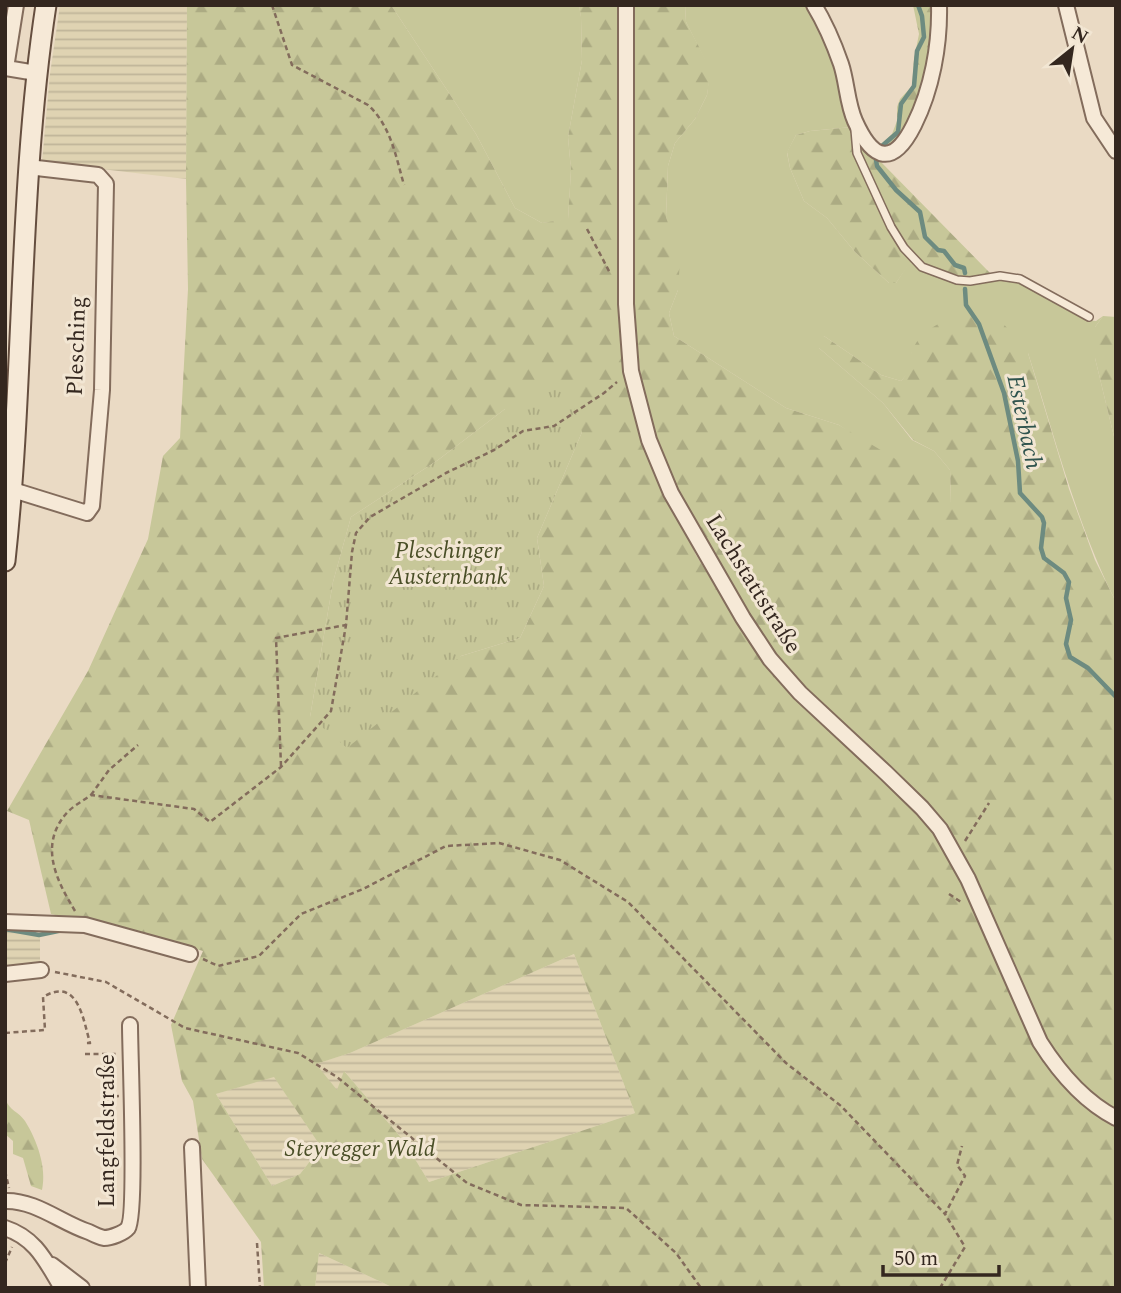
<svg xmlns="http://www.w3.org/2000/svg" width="1121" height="1293" font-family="Spectral,serif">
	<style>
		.farmland { fill: url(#farmland-rules) }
		.green { fill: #c7c799 }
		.forest { fill: url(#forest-firs); fill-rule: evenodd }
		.park { fill: url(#park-tufts) }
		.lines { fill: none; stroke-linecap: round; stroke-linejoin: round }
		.stream { stroke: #6d8b80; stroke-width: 4.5 }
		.lane-casing { stroke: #836c5c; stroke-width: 10 }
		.street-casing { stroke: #836c5c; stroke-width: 18 }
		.secondary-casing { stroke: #654e3f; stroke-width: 23 }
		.path { stroke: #836c5c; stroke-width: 2.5; stroke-dasharray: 5 3.5; stroke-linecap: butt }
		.lane { stroke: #f6e9d7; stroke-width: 7 }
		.street { stroke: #f6e9d7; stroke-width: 14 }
		.secondary { stroke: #f6e9d7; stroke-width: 19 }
		.labels { text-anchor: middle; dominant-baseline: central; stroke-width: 6; stroke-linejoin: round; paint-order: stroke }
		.street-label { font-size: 23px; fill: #34271f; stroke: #f2e6d3 }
		.park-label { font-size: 23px; font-style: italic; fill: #4a4f27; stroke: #f2e6d3 }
		.water-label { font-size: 24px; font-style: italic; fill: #2f534d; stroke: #f2e6d3 }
	</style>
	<defs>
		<pattern id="farmland-rules" width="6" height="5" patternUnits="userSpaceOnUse" patternTransform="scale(1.75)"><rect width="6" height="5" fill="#dfd3b2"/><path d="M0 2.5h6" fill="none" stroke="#c0b599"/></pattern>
		<pattern id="forest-firs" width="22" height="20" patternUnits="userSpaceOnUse" patternTransform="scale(1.75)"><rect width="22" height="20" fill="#c7c799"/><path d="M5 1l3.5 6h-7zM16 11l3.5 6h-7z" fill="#acab83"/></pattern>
		<pattern id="park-tufts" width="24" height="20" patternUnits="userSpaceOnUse" patternTransform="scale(1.75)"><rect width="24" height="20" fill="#c7c799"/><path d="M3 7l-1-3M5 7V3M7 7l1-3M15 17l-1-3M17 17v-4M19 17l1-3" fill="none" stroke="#acab83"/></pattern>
	</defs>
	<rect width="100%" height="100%" fill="#eadac4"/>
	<!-- farmland -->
	<g class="farmland">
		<path d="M60,5H187L186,179L42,162L50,74Z"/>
		<path d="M5,930L40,936V967L5,971Z"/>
		<path d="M574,954L635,1113L429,1182L404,1141L345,1072L337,1091L315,1064L350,1053Z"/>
		<path d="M274,1076L321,1147L300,1174L272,1186L216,1094Z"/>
		<path d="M319,1253L394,1288H315Z"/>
	</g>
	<!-- green -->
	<g class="green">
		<path d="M391,5H579L581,17L582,60L568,137L571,170L568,220L542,223L515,208L476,134Z"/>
		<path d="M685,5H808C832,46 840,82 852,127L810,131L796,135L787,153L790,168L804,201L827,218L855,252L889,283H896L909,263C936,264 964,280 990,273L996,280L1025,284L1086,320L1096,321L1103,316L1095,327V358L1116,445V602C1076,523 1055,437 1028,353L912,352L910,371L901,381L881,375L824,336L819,348L883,403L912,440L934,451L950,470L951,504L839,425L786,408L674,336L669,313L678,290L666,217L668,166L675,143L695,119L707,95L710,70L686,22Z"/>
	</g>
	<!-- forest -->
	<g class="forest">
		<path d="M187,5H391L476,134L515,208L542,223L568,219L571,170L568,137L582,60L581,18L579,5H622L617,269L629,392L650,456L696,555L747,637L771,670L794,697L822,724L912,805L943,845L957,867L1035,1044L1116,1123V1288H394L319,1253L315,1288H264L261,1242L202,1159L193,1101L182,1081L171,1025L203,951L142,933L51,914L29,820L7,811L88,671L148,539L163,456L180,438L188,289L186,179ZM505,409L582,432L537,538L544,586L520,638L461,656L310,717L333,582L351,517L438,460ZM574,954L635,1113L429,1182L404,1141L344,1071L337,1090L316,1064L350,1053ZM274,1077L321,1147L300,1174L272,1186L216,1094Z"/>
		<path d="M632,5H685L686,22L711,70L707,95L695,119L675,143L668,166L666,217L680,260L678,290L669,313L674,336L786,408L839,425L894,458L940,491L951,503L950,470L934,451L913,440L883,403L819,348L815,339L824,336L881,375L901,381C913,368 907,365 912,351C922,325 956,316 980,308L997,316L1028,353L1069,489L1095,560L1116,602V1110C1085,1095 1062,1067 1045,1038L960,851L814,700L771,652L681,499L652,433L642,388L631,291Z"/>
		<path d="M913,5H934C935,37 926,95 911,122C906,131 897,140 890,148H880L881,144L892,134L897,121V107L900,99L912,86L914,59L919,34Z"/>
		<path d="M852,127L864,148L871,156L881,162L990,273C955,283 940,264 910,263L896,283H889L855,252L827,218L804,201L790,168L787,152L796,135L810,131Z"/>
		<path d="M1103,316L1116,317V445L1095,358V327Z"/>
		<path d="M6,1100C9,1110 19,1112 25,1121C37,1140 47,1168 42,1190L31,1186L23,1158L13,1154V1141L5,1134Z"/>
	</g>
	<!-- park -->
	<path class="park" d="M545,383L567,384L582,432L537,538L544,586L520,638L461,656L347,748L310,717L333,582L351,517L438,460L505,409Z"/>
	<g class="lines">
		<!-- stream -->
		<g class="stream">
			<path d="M882,146L898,132L901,104L914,86L917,51L924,37L922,16L918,5"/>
			<path d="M876,160L877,166L896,190L920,212L925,237L938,250L944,251L955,265L964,268L965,273"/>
			<path d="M965,289L966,305L979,324L1004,393L1018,461L1020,493L1042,517L1044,523L1041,548L1044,558L1064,573L1069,582L1066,598L1071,620L1066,644L1070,657L1088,668L1116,697"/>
			<path d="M5,929L39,935L63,930"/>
		</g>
		<defs>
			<path id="lane" d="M855,130L857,153L891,227L904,248L922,267L957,280L970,281L1000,276L1020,279L1089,317"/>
			<g id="street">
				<path d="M16,5L6,68L36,73"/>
				<path d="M626,5V304L631,371L649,440L671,493L743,618L770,659L800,693L886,773L922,808L940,829L968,879L1040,1042C1059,1072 1083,1101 1116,1118"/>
				<path d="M814,5C825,23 834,44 841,64C847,82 847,103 855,121C873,161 893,167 914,125C932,89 940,45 939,5"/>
				<path d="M1066,5L1094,118L1116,151"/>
				<path d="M13,490L87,513L92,506L102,390L106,184L98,175L28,167"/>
				<path d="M5,922L85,925L190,954"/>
				<path d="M5,974L41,970"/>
				<path d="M192,1147L198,1288"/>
				<path d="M5,1201C36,1200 61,1223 89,1232C93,1234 99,1237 104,1238C111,1238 124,1233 128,1228C137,1214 130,1054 130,1025"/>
				<path d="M5,1228C36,1238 46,1262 62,1288"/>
				<path d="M52,1265L82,1288"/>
			</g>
			<path id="secondary" d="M5,561C25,376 18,189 46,5"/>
		</defs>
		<!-- lane casing -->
		<use href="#lane" class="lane-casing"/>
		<!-- street casing -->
		<use href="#street" class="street-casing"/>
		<!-- secondary casing -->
		<use href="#secondary" class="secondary-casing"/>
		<!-- path -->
		<g class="path">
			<path d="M272,5L292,65L368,105C391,126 396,157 404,185"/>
			<path d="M587,229L610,273"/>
			<path d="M281,766L276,638L346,625"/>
			<path d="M91,795L109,770L138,745"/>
			<path d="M965,841L989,803"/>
			<path d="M949,894L961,902"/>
			<path d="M75,911C57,881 39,847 65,815C71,807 83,801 91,795L194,809L210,822L281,767L331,711L346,625L352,552L356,533L370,517L446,473L494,450L523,431L554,426L604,393L617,382"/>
			<path d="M203,959L218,966L259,956L301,914L363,889L446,846L499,843L560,860L628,902L786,1063L841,1106L945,1214"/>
			<path d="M55,972L106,982L185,1028L298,1053L337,1077L467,1183L521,1205L626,1208L676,1253L701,1288"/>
			<path d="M5,1033L45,1030L43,997C78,976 83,1019 90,1043H84"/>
			<path d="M85,1054H116"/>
			<path d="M105,1054L106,1097L119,1096"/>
			<path d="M5,1171L9,1188"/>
			<path d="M257,1243L260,1288"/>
			<path d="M5,1263L12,1247"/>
			<path d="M916,1287L925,1288"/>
			<path d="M940,1288L965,1247L945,1214L965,1176L957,1165L962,1146"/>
		</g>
		<!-- lane -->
		<use href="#lane" class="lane"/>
		<!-- street -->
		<use href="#street" class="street"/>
		<!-- secondary -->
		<use href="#secondary" class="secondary"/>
	</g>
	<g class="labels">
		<!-- street labels -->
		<g class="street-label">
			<text transform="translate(77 346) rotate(-88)">Plesching</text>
			<text transform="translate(753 584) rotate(58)">Lachstattstraße</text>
			<text transform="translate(107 1131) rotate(-90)">Langfeldstraße</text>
		</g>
		<!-- park labels -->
		<g class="park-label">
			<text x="448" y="551">Pleschinger<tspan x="448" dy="26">Austernbank</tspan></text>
			<text x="360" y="1149">Steyregger Wald</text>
		</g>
		<!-- water labels -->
		<g class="water-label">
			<text transform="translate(1024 422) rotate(78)">Esterbach</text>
		</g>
	</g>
	<!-- border -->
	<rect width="1121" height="1293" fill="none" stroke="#34271f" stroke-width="14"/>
	<!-- north arrow -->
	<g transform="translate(1072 49) rotate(30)" stroke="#f2e6d3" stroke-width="5" paint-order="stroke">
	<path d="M0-5L12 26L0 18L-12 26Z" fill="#34271f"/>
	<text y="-10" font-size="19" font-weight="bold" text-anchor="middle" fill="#34271f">N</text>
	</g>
	<!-- scale -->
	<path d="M883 1265v10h116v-10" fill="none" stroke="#34271f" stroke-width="3.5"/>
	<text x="894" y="1265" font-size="21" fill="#34271f" stroke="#f2e6d3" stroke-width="5" paint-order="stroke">50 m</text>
</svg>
